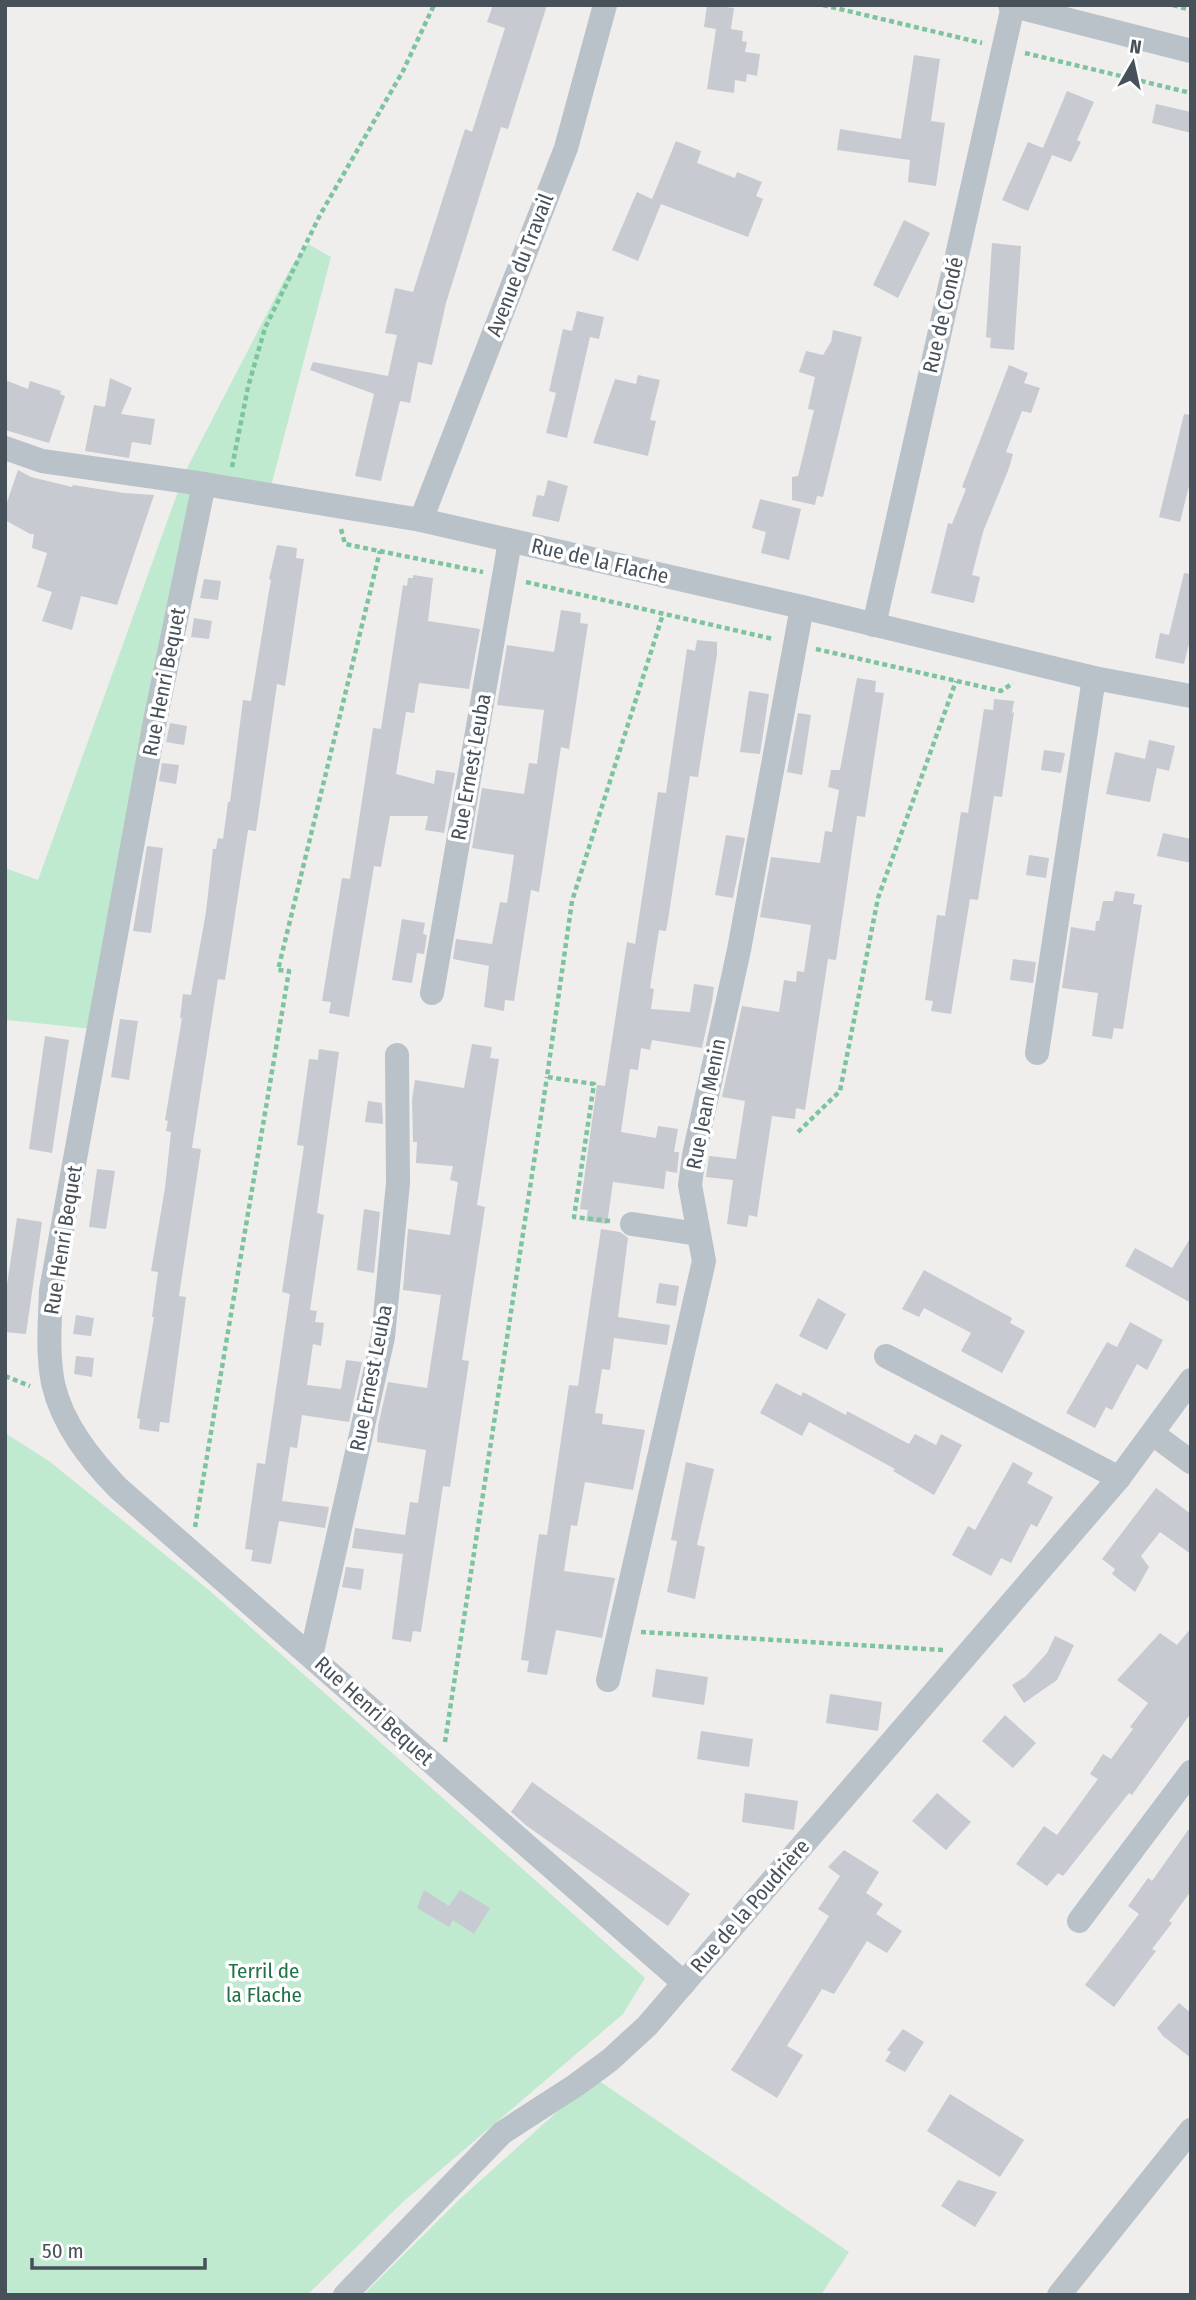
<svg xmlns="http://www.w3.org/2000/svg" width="1196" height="2300" font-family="'Fira Sans Condensed',sans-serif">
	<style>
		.green { fill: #bfeacf }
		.building { fill: #c7cad0 }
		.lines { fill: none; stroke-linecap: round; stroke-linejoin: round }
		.path { stroke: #7bc49e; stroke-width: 4.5; stroke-dasharray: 5 3.5; stroke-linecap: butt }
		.street { stroke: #bac2c9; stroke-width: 24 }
		.labels { text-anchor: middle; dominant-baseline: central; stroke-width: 7; stroke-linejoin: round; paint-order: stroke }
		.street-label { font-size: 21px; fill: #475159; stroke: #fff }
		.park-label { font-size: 21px; fill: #207247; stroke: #fff }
	</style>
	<rect width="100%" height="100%" fill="#f0eded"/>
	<!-- green -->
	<g class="green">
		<path d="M308,244L331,257L270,490L197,478L93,1029L7,1020L5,1026V868L38,880L185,472L291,267Z"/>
		<path d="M5,1433L49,1461L210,1591L645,1978L623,2014L404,2201L307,2295H5Z"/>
		<path d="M595,2078L849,2252L821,2295H363L462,2197Z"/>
	</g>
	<!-- building -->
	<g class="building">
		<path d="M493,5H547L508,129L501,127L446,303L432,365L418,362L410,403L400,401L381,481L355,476L374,394L310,370L313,362L388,376L397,335L385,333L395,288L413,292L465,129L472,132L505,28L487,22Z"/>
		<path d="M707,5L734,8L731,29L743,31L742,41L747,42L745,52L760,54L757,76L747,74L746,82L735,80L734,93L707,89L716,29L704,27Z"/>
		<path d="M914,55L940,59L931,121L945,123L936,186L908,182L910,160L837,150L840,129L901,139Z"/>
		<path d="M1067,91L1094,102L1077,140L1081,142L1071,162L1052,155L1028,211L1002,200L1028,142L1043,148Z"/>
		<path d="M1156,104L1191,112V133L1152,123Z"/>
		<path d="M676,141L701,151L697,163L735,178L737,172L762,182L756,196L763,199L748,237L661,204L638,261L612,250L637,192L652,199Z"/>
		<path d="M904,220L930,233L898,298L873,285Z"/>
		<path d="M992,243L1021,246L1014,350L990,348L991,338L986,337Z"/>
		<path d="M577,311L604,317L599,339L590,337L567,438L546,433L556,393L549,391L563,329L572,331Z"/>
		<path d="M833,330L862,337L823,497L817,496L815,505L792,500V477L798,476L814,410L808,409L815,377L799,372L806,351L823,355L831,342Z"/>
		<path d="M1009,365L1028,373L1024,383L1040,388L1031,413L1022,411L1006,452L1013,454L1009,468L983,532L972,575L980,577L974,603L931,593L948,523L952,524L966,489L962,487Z"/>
		<path d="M638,375L660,380L650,420L656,421L648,456L593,443L615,379L636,384Z"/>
		<path d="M110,378L132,388L121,414L155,419L151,445L132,442L129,458L85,451L94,405L105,407Z"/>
		<path d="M5,380L28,389L30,381L61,391L60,394L65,396L49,443L5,430Z"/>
		<path d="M1184,414L1191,415V478L1180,522L1159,517Z"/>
		<path d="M18,470L31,477L72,487L73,485L124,493L154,495L117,605L81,596L72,630L42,621L52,592L37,587L47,553L32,548L34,534H30L5,520V508Z"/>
		<path d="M548,480L568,486L559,522L532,516L537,495L544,496Z"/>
		<path d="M760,499L801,509L789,560L761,553L766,532L752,528Z"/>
		<path d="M277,545L297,548L296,558L304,559L285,686L277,684L256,831L248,830L225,980L218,979L192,1148L201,1149L179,1296L186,1297L169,1423L160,1422L159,1432L139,1429L140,1419L137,1418L154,1317H152L158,1272L151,1271L165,1188L171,1132L166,1131L168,1121L165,1120L182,1018H180L183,994L191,995L206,912L213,849H216L218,838L223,839L228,802H230L243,700L251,701L268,597L271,580L269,579Z"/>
		<path d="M1184,573L1191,574V636L1184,664L1155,658L1160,633L1169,635Z"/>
		<path d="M413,575L433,578L428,621L480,629L469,689L419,683L414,713L406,712L396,774L434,784L436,770L455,773L444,833L425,830L428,816H390L381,867L374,866L349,1017L329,1013L331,1002L322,1001L342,878L350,879L373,728L381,729L403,585L407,586L408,578H413Z"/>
		<path d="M204,579L221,581L218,600L200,598Z"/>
		<path d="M561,610L581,613L580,623L588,624L569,749L561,747L539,892L531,890L514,1001L505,1000L504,1011L484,1007L489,966L453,959L456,939L492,944L500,902L507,903L514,855L472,848L482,788L524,794L529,763L537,764L544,710L497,705L507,645L554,652Z"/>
		<path d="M194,618L212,621L209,639L191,637Z"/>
		<path d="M697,640L717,642V654L698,777L690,776L668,920L666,931L659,930L650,988L654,989L651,1009L690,1012L694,984L714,987L712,1002L702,1048L652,1040L650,1050L641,1048L638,1070L630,1069L621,1132L656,1138L658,1126L678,1129L674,1152H679L677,1173L666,1171L664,1189L613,1182L607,1224L586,1221L588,1210L580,1209L597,1085L605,1086L627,942L635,944L658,792L666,793L687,649L695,651Z"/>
		<path d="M857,678L876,681L875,692L884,693L865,817L857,816L836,960L828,959L805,1110L796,1108L795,1119L772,1116L757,1217L749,1215L747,1227L727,1224L733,1180L706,1177L709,1156L736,1159L745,1101L722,1097L742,1006L779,1012L784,980L796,982L797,971L804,972L811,925L760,917L771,857L820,863L825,831L832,832L839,790L828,787L831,770H840Z"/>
		<path d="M749,691L769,694L760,754L740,752Z"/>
		<path d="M994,699L1014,701L1012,713L1014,712L1002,797L994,796L978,900L970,899L951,1014L931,1011L933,1001L925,1000L937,915L945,916L961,812L968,813L984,709L993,710Z"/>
		<path d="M798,713L811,715L802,775L787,772Z"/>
		<path d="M170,723L187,726L184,745L166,742Z"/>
		<path d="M1149,740L1175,746L1169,771L1157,768L1150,802L1106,794L1115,752L1145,759Z"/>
		<path d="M1044,750L1065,753L1061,773L1041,770Z"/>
		<path d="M162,763L179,765L176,784L159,781Z"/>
		<path d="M1163,833L1191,839V863L1157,856Z"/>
		<path d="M726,835L745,838L733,898L715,895Z"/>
		<path d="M147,846L163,848L151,933L133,931Z"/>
		<path d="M1029,855L1049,858L1046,878L1026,875Z"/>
		<path d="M1115,891L1135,894L1133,904L1142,905L1123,1029L1114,1028L1112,1039L1092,1036L1098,993L1062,988L1071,927L1095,931L1096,921H1099L1103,901H1113Z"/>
		<path d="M402,919L425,923L423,934L427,935L424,954L417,953L412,983L392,980Z"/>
		<path d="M1013,959L1036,962L1033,983L1010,980Z"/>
		<path d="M120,1019L138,1021L129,1080L111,1077Z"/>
		<path d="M45,1036L69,1040L52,1153L29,1149Z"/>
		<path d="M472,1044L492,1047L490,1058L499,1059L477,1205L485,1207L462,1360L469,1361L450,1487L443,1486L421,1632L413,1631L411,1642L392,1639L403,1554L352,1548L355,1528L405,1535L410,1502L418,1503L426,1450L377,1442L378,1426L388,1382L427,1388L441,1295L403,1290L408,1229L450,1235L458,1182L450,1180L453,1166L416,1163L417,1142H413L412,1100L415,1080L464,1088Z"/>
		<path d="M319,1049L339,1052L317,1213L324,1215L310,1310L317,1311L315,1322L324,1323L321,1346L313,1344L307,1385L341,1389L346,1360L362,1362L349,1422L302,1415L297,1448L290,1447L282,1501L329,1507L325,1528L279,1521L271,1564L251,1561L253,1550L245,1549L257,1463L265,1464L290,1294L282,1292L304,1146L297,1145L309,1059L318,1060Z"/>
		<path d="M368,1101L382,1103L383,1124L365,1122Z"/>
		<path d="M97,1169L115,1171L106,1229L89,1227Z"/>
		<path d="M364,1209L380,1212L374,1273L357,1270Z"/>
		<path d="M17,1218L42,1222L26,1334L5,1332V1298Z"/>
		<path d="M601,1229L620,1232L628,1238L618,1317L670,1325L667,1345L614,1338L610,1370L602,1369L595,1413L603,1414L602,1424L645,1430L633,1490L585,1482L577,1526L571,1525L564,1571L615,1578L602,1638L556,1630L547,1675L527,1672L529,1661L521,1660L539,1534L547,1535L569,1385L578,1386Z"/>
		<path d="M1191,1237V1303L1125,1266L1135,1248L1172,1268Z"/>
		<path d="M924,1270L1012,1318L1010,1323L1025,1331L1002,1373L961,1351L971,1333L924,1308L919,1317L902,1309Z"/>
		<path d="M659,1283L679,1286L676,1306L656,1303Z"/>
		<path d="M818,1298L846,1314L827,1350L799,1336Z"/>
		<path d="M76,1315L94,1318L91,1336L73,1334Z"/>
		<path d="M1130,1322L1163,1340L1147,1370L1137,1364L1112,1410L1106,1407L1095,1428L1066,1413L1107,1342L1117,1347Z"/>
		<path d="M76,1356L94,1358L92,1377L74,1374Z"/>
		<path d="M776,1383L801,1396L803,1392L846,1415L847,1411L909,1444L915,1434L936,1445L941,1434L962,1445L934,1495L893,1471L895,1469L809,1422L802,1436L760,1413Z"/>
		<path d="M686,1462L714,1469L697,1545L705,1547L695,1599L667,1592L677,1541L671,1540Z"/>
		<path d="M1013,1462L1033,1473L1027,1483L1053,1497L1037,1527L1031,1524L1011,1563L1001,1558L991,1576L952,1555L968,1526L975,1530Z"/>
		<path d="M1156,1488L1191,1514V1554L1160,1532L1141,1556L1149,1567L1135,1592L1112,1574L1115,1569L1102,1559Z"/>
		<path d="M346,1567L364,1569L361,1590L342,1587Z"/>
		<path d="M1191,1628V1713L1132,1795L1129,1793L1063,1876L1058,1873L1047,1886L1016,1864L1044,1826L1057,1835L1098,1779L1090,1774L1103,1754L1111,1759L1133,1729L1130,1727L1148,1703L1117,1680L1160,1633L1177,1645Z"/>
		<path d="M1055,1636L1074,1645L1057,1680L1024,1703L1012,1685L1026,1676L1047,1653Z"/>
		<path d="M656,1669L708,1677L704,1705L652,1697Z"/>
		<path d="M830,1694L882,1702L878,1731L826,1723Z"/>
		<path d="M1005,1715L1036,1743L1013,1768L982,1741Z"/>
		<path d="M701,1731L753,1739L749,1767L697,1759Z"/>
		<path d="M532,1782L690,1894L668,1926L527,1826L511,1812Z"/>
		<path d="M745,1793L798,1801L794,1830L742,1822Z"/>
		<path d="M937,1793L971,1822L946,1850L912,1821Z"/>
		<path d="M1191,1826V1891L1169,1921L1172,1923L1152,1949L1156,1951L1114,2007L1085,1985L1139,1914L1128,1906L1148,1878L1152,1881Z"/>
		<path d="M844,1850L879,1872L866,1893L883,1904L876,1914L902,1931L887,1953L867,1941L834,1994L822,1989L787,2046L803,2055L777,2098L731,2070L829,1916L818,1909L840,1876L828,1867Z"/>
		<path d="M424,1890L449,1906L460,1890L490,1908L474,1934L453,1920L449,1927L417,1908Z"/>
		<path d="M1179,2003L1191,2013V2058L1163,2036L1157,2028Z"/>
		<path d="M903,2029L924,2042L905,2072L885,2061L891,2052L887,2050Z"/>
		<path d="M950,2094L1024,2140L1000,2177L927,2131Z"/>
		<path d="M958,2180L997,2192L975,2227L941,2206Z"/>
	</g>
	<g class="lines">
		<!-- path -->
		<g class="path">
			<path d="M823,5L982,43"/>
			<path d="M1173,5L1191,10"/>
			<path d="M1025,53L1191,93"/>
			<path d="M232,467L248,387L265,328L320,215L403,71L434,5"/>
			<path d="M341,529L345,544L483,572"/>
			<path d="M526,582L773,639"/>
			<path d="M816,649L1001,691L1013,683"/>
			<path d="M798,1132L840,1091L878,898L956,681"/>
			<path d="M610,1221L574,1217L594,1084L547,1077L572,901L663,614"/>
			<path d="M5,1376L30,1386"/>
			<path d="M195,1527L289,971L278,970L380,551"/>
			<path d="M641,1632L943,1650"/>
			<path d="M445,1742L547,1077"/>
		</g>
		<!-- street -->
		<g class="street">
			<path d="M1010,5L1191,51"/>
			<path d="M5,448L42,461L204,484L421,520L802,607L1094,678L1191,696"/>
			<path d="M204,484L155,721L51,1290C50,1321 47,1353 53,1383C62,1424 90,1459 118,1488L684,1983"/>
			<path d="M421,520L566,148L605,5"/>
			<path d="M874,625L1013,6"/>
			<path d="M432,993L510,541"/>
			<path d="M1037,1053L1094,678"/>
			<path d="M632,1224L698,1234"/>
			<path d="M886,1356L1119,1478"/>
			<path d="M1153,1434L1191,1462"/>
			<path d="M311,1656L383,1337L398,1183L397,1055"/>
			<path d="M608,1680L704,1261L690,1185L694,1155L739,950L802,607"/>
			<path d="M1079,1921L1191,1772"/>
			<path d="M345,2295L502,2133L576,2085L610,2060L647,2026L1119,1478L1191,1380"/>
			<path d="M1059,2295L1191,2130"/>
		</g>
	</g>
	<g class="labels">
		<!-- street labels -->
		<g class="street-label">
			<text transform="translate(520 265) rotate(-69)">Avenue du Travail</text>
			<text transform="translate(943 315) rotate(-77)">Rue de Condé</text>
			<text transform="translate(600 561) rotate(13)">Rue de la Flache</text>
			<text transform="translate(164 682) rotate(-79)">Rue Henri Bequet</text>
			<text transform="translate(471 767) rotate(-80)">Rue Ernest Leuba</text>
			<text transform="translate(706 1104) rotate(-79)">Rue Jean Menin</text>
			<text transform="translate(63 1240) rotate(-81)">Rue Henri Bequet</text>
			<text transform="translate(371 1378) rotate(-79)">Rue Ernest Leuba</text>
			<text transform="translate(374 1711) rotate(42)">Rue Henri Bequet</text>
			<text transform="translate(750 1906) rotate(-49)">Rue de la Poudrière</text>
		</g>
		<!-- park labels -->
		<g class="park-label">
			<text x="264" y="1971">Terril de<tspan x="264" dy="24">la Flache</tspan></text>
		</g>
	</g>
	<!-- border -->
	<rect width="1196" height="2300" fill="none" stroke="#475159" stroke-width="14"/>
	<!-- north arrow -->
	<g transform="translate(1133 63) rotate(9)" stroke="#ffffff" stroke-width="5" paint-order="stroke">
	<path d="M0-5L12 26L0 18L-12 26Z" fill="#475159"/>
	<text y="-10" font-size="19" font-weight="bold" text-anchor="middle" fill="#475159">N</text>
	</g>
	<!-- scale -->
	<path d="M32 2258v10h173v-10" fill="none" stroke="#475159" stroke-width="3.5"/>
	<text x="42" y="2258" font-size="21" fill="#475159" stroke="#ffffff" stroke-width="5" paint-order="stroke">50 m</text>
</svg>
